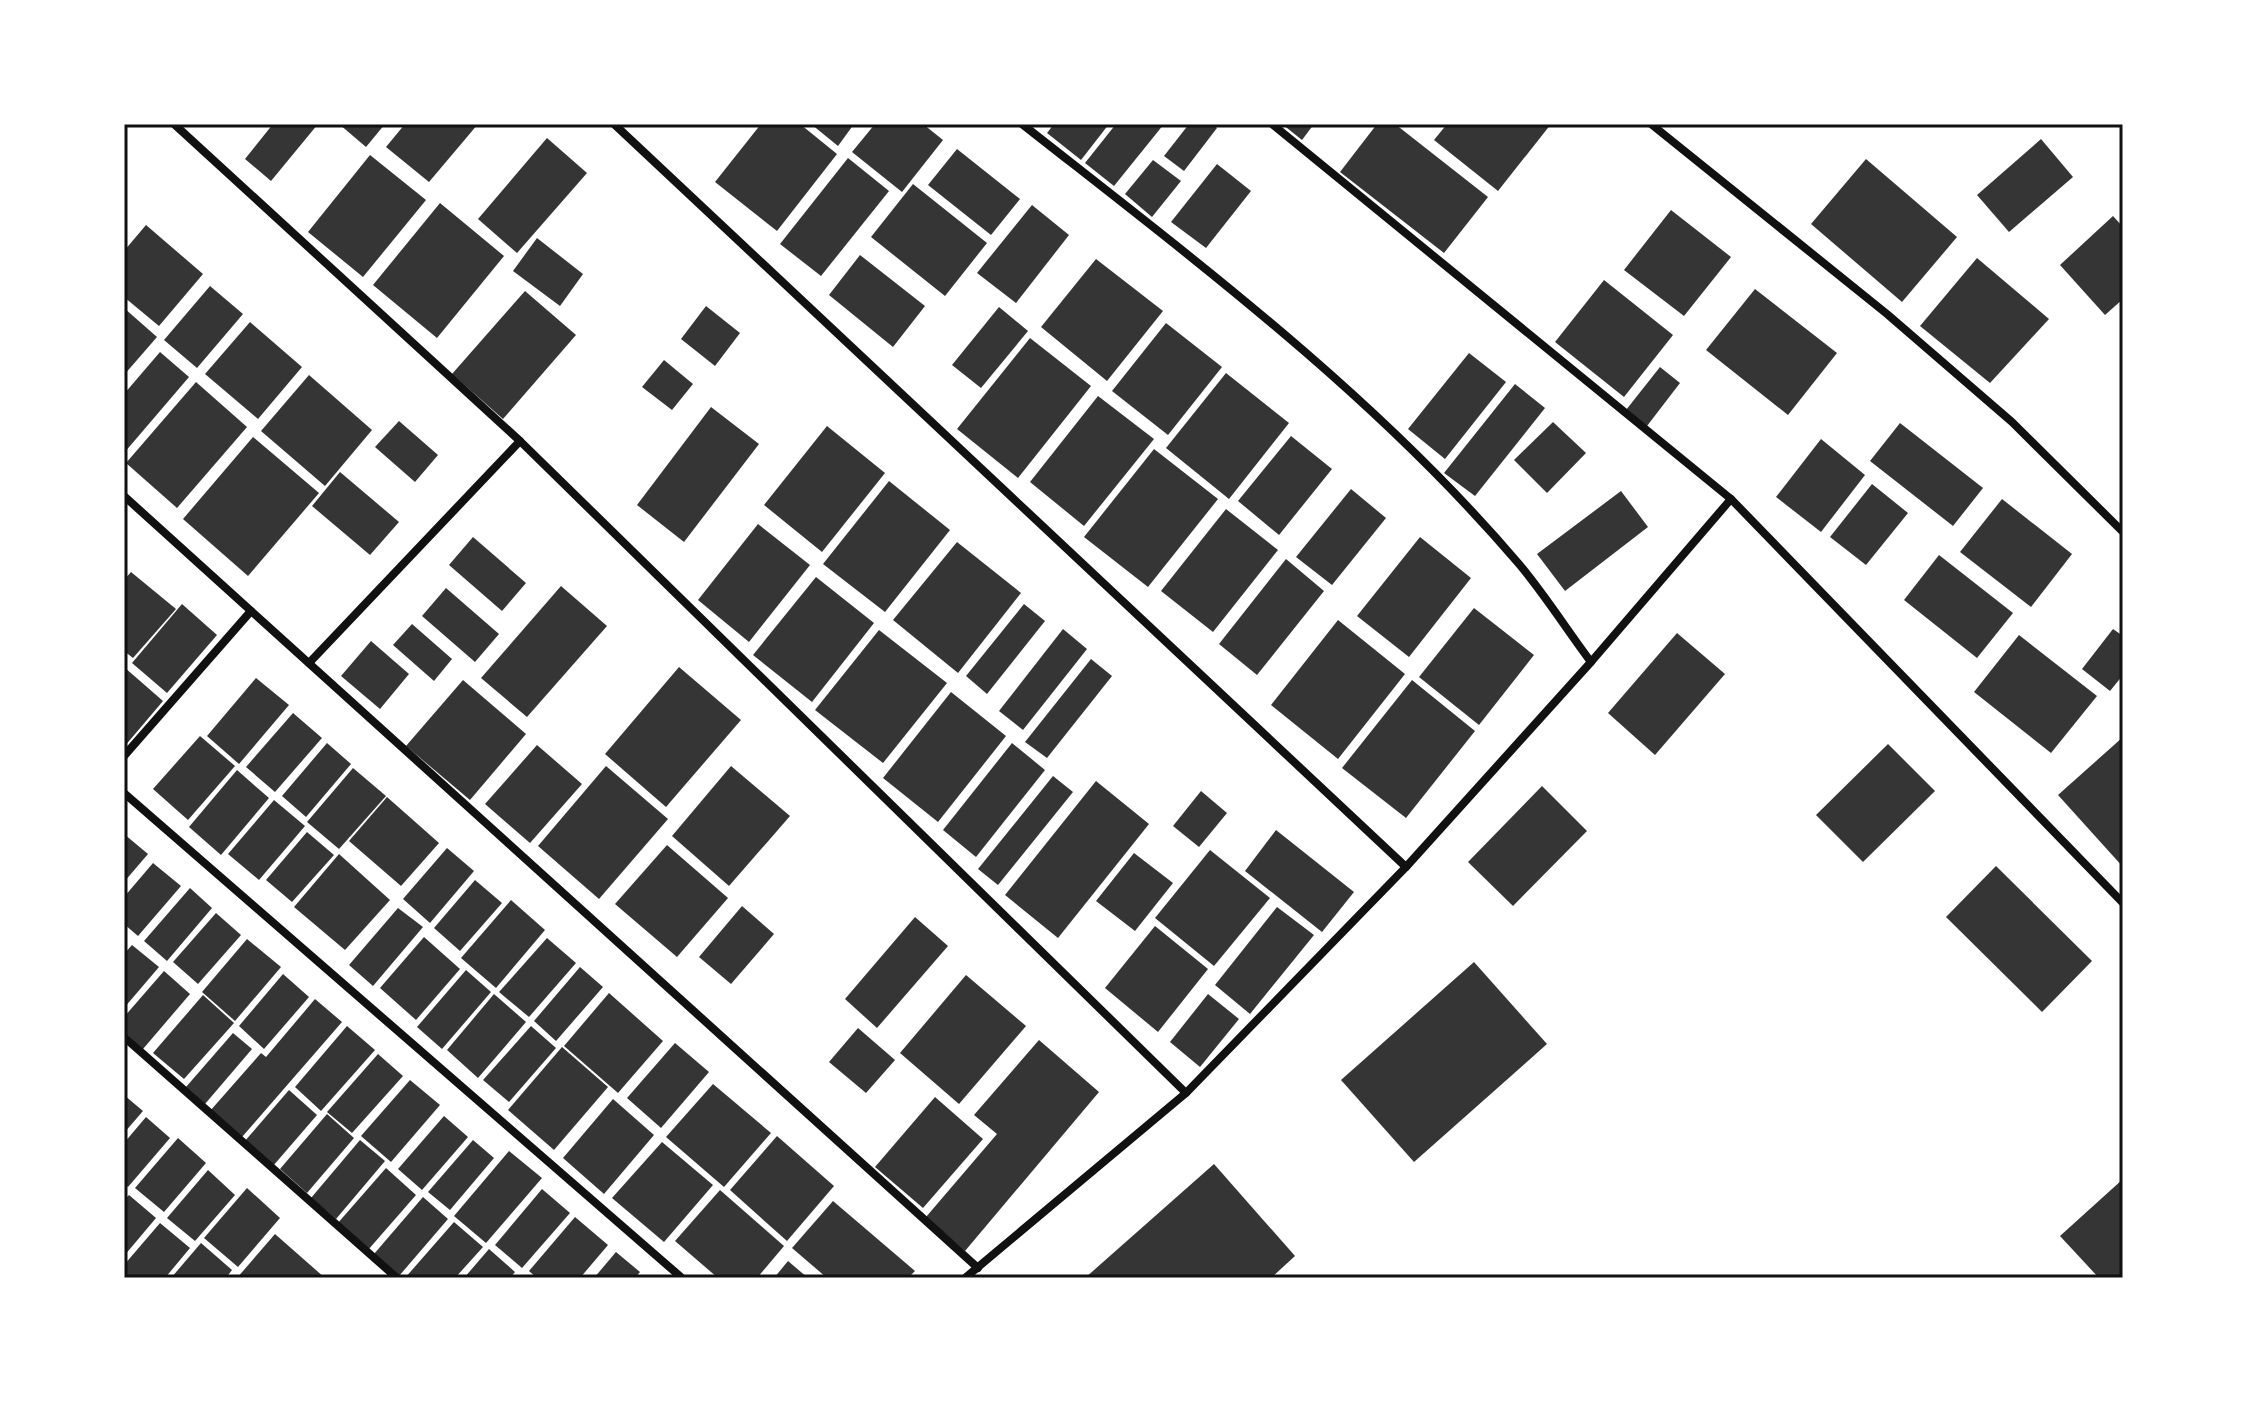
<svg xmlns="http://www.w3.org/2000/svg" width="2247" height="1402" font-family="'IBM Plex Serif',serif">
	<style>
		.building { fill: #353535 }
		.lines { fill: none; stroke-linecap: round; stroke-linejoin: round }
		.minor { stroke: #111; stroke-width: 8 }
		.neatline { fill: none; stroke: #111; stroke-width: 3 }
	</style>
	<rect width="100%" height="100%" fill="#fff"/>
	<!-- building -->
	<g class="building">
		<path d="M273,124H318L271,181L245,159Z"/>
		<path d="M339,124H385L366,147Z"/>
		<path d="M405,124H478L429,182L386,147Z"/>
		<path d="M761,124H800L837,154L777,231L715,182Z"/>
		<path d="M811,124H854L838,146Z"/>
		<path d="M875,124H923L943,140L902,192L852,152Z"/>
		<path d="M1054,124H1109L1081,160L1047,133Z"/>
		<path d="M1116,124H1164L1114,186L1085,163Z"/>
		<path d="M1189,124H1213L1217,128L1184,171L1164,156Z"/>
		<path d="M1282,124H1314L1302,140Z"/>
		<path d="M1377,124H1395L1488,197L1444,253L1340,172Z"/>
		<path d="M1447,124H1551L1498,191L1434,140Z"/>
		<path d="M547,138L587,173L517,253L478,219Z"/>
		<path d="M2041,139L2073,177L2009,232L1977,195Z"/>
		<path d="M957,149L1020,199L991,235L928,185Z"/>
		<path d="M370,155L426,200L363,277L308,232Z"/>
		<path d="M848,158L889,191L821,276L780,244Z"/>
		<path d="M1866,159L1957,237L1902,302L1811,224Z"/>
		<path d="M1153,160L1181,181L1152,217L1125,194Z"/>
		<path d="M1217,164L1251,191L1206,248L1171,222Z"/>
		<path d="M913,184L987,243L945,296L871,237Z"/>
		<path d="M440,203L504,256L437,338L373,285Z"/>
		<path d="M1032,205L1069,235L1016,303L977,273Z"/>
		<path d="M1671,210L1731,257L1684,316L1624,270Z"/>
		<path d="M2113,216L2123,227V299L2105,315L2060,265Z"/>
		<path d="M146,225L203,274L159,326L124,297V251Z"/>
		<path d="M537,238L583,274L560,306L513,271Z"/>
		<path d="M860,255L925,306L893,347L829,295Z"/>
		<path d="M1977,258L2049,319L1990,383L1920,326Z"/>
		<path d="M1096,259L1163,311L1107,381L1041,327Z"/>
		<path d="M1604,280L1673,335L1624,397L1555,342Z"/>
		<path d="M210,286L243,314L197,368L164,340Z"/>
		<path d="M1755,289L1837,353L1788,415L1706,350Z"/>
		<path d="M525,291L576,335L503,419L452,374Z"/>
		<path d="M706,306L740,333L715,366L681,339Z"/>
		<path d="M999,307L1028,331L981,388L952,365Z"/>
		<path d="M124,308L157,337L124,375Z"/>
		<path d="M250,322L302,367L258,419L205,374Z"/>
		<path d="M1166,323L1222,367L1168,435L1112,391Z"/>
		<path d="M1030,338L1091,386L1018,478L957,429Z"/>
		<path d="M160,352L189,377L124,453V394Z"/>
		<path d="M1469,353L1506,382L1445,459L1408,429Z"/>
		<path d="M664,360L693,384L672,410L642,387Z"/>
		<path d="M1660,367L1680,383L1647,426L1626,410Z"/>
		<path d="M1226,373L1289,423L1229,499L1166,448Z"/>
		<path d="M309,375L372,430L325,486L261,431Z"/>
		<path d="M196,382L247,427L177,508L126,463Z"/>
		<path d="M1515,384L1545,408L1475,496L1444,473Z"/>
		<path d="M1098,396L1154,439L1084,526L1030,482Z"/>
		<path d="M711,407L759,444L684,542L637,505Z"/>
		<path d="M399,421L438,455L415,482L375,447Z"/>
		<path d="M1553,422L1586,453L1547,493L1514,460Z"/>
		<path d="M1900,423L1983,488L1953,526L1870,461Z"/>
		<path d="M827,426L885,473L822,552L764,505Z"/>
		<path d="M1291,436L1332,469L1279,535L1238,501Z"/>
		<path d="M253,437L319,493L248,576L183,519Z"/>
		<path d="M1821,439L1865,475L1821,532L1776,497Z"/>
		<path d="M1154,449L1218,499L1148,587L1084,537Z"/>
		<path d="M340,472L399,522L370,555L312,506Z"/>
		<path d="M889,481L950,530L885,612L823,564Z"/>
		<path d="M1872,484L1908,513L1866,565L1830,537Z"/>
		<path d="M1351,489L1386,518L1332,585L1296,557Z"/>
		<path d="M1621,491L1648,527L1565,591L1537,554Z"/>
		<path d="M2002,499L2072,554L2031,607L1960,552Z"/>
		<path d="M1226,509L1278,550L1213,632L1161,591Z"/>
		<path d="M758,524L810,565L749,642L698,600Z"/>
		<path d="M473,537L526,583L502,611L449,565Z"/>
		<path d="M1420,537L1471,578L1409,657L1357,616Z"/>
		<path d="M957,542L1021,593L958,673L893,620Z"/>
		<path d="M1939,555L2013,613L1977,658L1904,600Z"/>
		<path d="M1286,559L1324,591L1257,675L1219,644Z"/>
		<path d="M131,572L176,609L133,658L124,651V580Z"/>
		<path d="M816,577L874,623L812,702L753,655Z"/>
		<path d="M561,586L607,626L527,717L481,678Z"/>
		<path d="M446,588L499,634L475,662L422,616Z"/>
		<path d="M182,604L217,635L167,693L132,663Z"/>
		<path d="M1024,604L1045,621L987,694L966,676Z"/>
		<path d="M1474,608L1534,655L1479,725L1419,677Z"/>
		<path d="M1338,620L1405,674L1338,759L1271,705Z"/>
		<path d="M412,624L452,659L434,681L393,645Z"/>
		<path d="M1063,629L1087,649L1023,730L999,711Z"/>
		<path d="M2113,629L2123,636V675L2110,691L2082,669Z"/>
		<path d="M879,630L947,683L883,763L815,710Z"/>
		<path d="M1677,633L1725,674L1655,755L1608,713Z"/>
		<path d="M2019,635L2097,696L2051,753L1974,692Z"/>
		<path d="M371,641L409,674L380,709L341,676Z"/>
		<path d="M1091,659L1112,676L1047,758L1025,742Z"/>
		<path d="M124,667L163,701L124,747Z"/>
		<path d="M679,667L741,720L666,807L605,754Z"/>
		<path d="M256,678L289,705L239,764L207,736Z"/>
		<path d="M463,680L526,734L470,800L406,746Z"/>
		<path d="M1412,680L1475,731L1406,818L1342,768Z"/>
		<path d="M951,692L1006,736L938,822L883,778Z"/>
		<path d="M293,713L322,738L275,792L246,767Z"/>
		<path d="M200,736L235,766L188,820L153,789Z"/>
		<path d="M2123,737V867L2058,795Z"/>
		<path d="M327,743L351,764L306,817L282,796Z"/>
		<path d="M1012,743L1045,770L976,857L943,830Z"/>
		<path d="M1888,744L1935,791L1863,862L1816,815Z"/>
		<path d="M537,745L582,784L530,843L485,804Z"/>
		<path d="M606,766L668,819L599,899L538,846Z"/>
		<path d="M731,766L790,816L729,886L672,836Z"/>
		<path d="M353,768L386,796L339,849L307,822Z"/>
		<path d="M237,770L269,798L221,855L189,827Z"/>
		<path d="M1053,776L1073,792L998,885L978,869Z"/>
		<path d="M1096,781L1149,824L1058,938L1005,895Z"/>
		<path d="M1542,786L1587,831L1513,906L1468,862Z"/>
		<path d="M1201,791L1227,813L1199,847L1173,826Z"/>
		<path d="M387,797L439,843L401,886L349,841Z"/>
		<path d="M274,800L305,826L259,880L228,854Z"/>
		<path d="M1276,830L1354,892L1322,932L1245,871Z"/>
		<path d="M307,832L334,855L292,902L266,880Z"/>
		<path d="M124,834L148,854L124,882Z"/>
		<path d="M667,845L728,898L677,957L615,904Z"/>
		<path d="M447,848L474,871L430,923L403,899Z"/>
		<path d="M1210,850L1270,898L1214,966L1155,918Z"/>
		<path d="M1134,853L1173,883L1135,931L1096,901Z"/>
		<path d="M339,854L390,900L345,950L294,907Z"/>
		<path d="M153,863L181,886L138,936L124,924V897Z"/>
		<path d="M1996,866L2092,961L2042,1012L1946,917Z"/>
		<path d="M475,880L502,903L460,951L434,928Z"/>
		<path d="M190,888L212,908L167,961L144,941Z"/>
		<path d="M511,900L545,930L496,988L461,958Z"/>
		<path d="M742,906L774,934L731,984L699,957Z"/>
		<path d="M1277,907L1314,935L1250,1014L1215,985Z"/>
		<path d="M398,908L423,927L373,986L349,965Z"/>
		<path d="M216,913L241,935L198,984L173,962Z"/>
		<path d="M915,917L948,946L877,1028L845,999Z"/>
		<path d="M1155,926L1208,969L1158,1032L1105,988Z"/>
		<path d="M424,937L460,969L416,1020L380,988Z"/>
		<path d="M547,938L576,963L529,1017L499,992Z"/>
		<path d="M247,939L281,967L235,1021L202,992Z"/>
		<path d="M132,945L159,967L124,1008V954Z"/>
		<path d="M1474,962L1547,1044L1414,1162L1341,1080Z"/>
		<path d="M580,967L603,987L556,1041L534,1021Z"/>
		<path d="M466,970L491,992L442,1049L417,1027Z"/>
		<path d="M164,971L190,994L143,1049L124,1032V1017Z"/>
		<path d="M283,974L309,997L264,1049L239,1026Z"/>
		<path d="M966,975L1026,1026L959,1104L900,1053Z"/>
		<path d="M609,993L663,1041L618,1093L564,1046Z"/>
		<path d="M494,994L526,1022L478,1078L447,1050Z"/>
		<path d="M1208,994L1239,1019L1200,1067L1170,1042Z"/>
		<path d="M203,995L234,1023L184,1079L153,1053Z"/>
		<path d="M315,999L342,1022L242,1137L210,1111L261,1053L266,1057Z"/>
		<path d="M347,1026L375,1050L321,1111L295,1087Z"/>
		<path d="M531,1026L556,1048L509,1102L483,1080Z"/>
		<path d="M858,1028L895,1060L866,1093L829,1062Z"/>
		<path d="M233,1033L252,1049L205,1104L186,1087Z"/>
		<path d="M1039,1040L1099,1092L965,1251L926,1217L997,1134L974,1115Z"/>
		<path d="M675,1043L709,1072L661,1128L627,1098Z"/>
		<path d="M562,1047L608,1087L554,1150L508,1110Z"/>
		<path d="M378,1054L403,1076L352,1133L327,1112Z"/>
		<path d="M410,1080L440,1105L391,1162L361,1136Z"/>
		<path d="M713,1084L771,1133L724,1187L666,1137Z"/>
		<path d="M289,1090L317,1115L273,1166L244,1142Z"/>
		<path d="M124,1095L143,1111L124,1133Z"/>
		<path d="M935,1097L983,1139L923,1208L875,1167Z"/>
		<path d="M613,1099L654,1135L604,1194L563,1158Z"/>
		<path d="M327,1114L354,1138L307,1193L280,1169Z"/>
		<path d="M444,1116L468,1137L422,1190L398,1169Z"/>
		<path d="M146,1117L170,1138L128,1187L124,1184V1143Z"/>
		<path d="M777,1136L834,1186L787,1241L730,1190Z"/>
		<path d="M178,1138L206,1163L164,1212L135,1188Z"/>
		<path d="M360,1140L385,1161L336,1219L311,1198Z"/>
		<path d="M473,1140L494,1158L450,1210L428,1192Z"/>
		<path d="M662,1142L713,1185L664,1242L612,1198Z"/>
		<path d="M509,1151L542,1178L486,1243L454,1216Z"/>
		<path d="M1214,1164L1295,1256L1271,1278H1085Z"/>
		<path d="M386,1168L416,1195L368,1250L337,1224Z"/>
		<path d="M208,1170L235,1195L195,1241L167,1218Z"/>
		<path d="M2123,1179V1278H2099L2060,1236Z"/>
		<path d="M247,1188L280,1218L238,1267L204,1238Z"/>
		<path d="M542,1189L570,1213L522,1268L495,1245Z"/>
		<path d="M720,1190L784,1246L757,1278H718L675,1241Z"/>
		<path d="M129,1195L156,1218L124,1256V1200Z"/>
		<path d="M423,1197L448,1219L399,1276L374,1254Z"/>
		<path d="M833,1201L915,1271L908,1278H827L792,1248Z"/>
		<path d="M575,1217L608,1245L580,1278H537L529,1271Z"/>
		<path d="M454,1222L483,1247L455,1278H405Z"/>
		<path d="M160,1223L190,1248L165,1278H124V1265Z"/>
		<path d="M275,1234L325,1278H237Z"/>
		<path d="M201,1243L232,1270L226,1278H171Z"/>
		<path d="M489,1249L515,1272L510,1278H464Z"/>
		<path d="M616,1252L640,1272L635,1278H594Z"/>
		<path d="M788,1261L808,1278H774Z"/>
	</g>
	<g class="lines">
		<!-- minor -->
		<g class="minor">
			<path d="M174,124L520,441L1186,1093"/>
			<path d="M614,124L1406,867"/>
			<path d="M1022,124C1196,261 1375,395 1519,564C1545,595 1567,630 1591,662"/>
			<path d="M1272,124L1731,499L2123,903"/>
			<path d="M1651,124L1887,314L2012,422L2123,532"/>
			<path d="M124,496L978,1268"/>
			<path d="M309,663L520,441"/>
			<path d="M124,756L251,611"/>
			<path d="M124,793L682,1278"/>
			<path d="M124,1037L397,1278"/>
			<path d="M965,1278L1186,1093L1406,867L1591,662L1731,499"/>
		</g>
	</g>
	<!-- border -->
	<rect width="2247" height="1402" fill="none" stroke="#ffffff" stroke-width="252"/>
	<rect x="126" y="126" width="1995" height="1150" class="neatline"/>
</svg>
